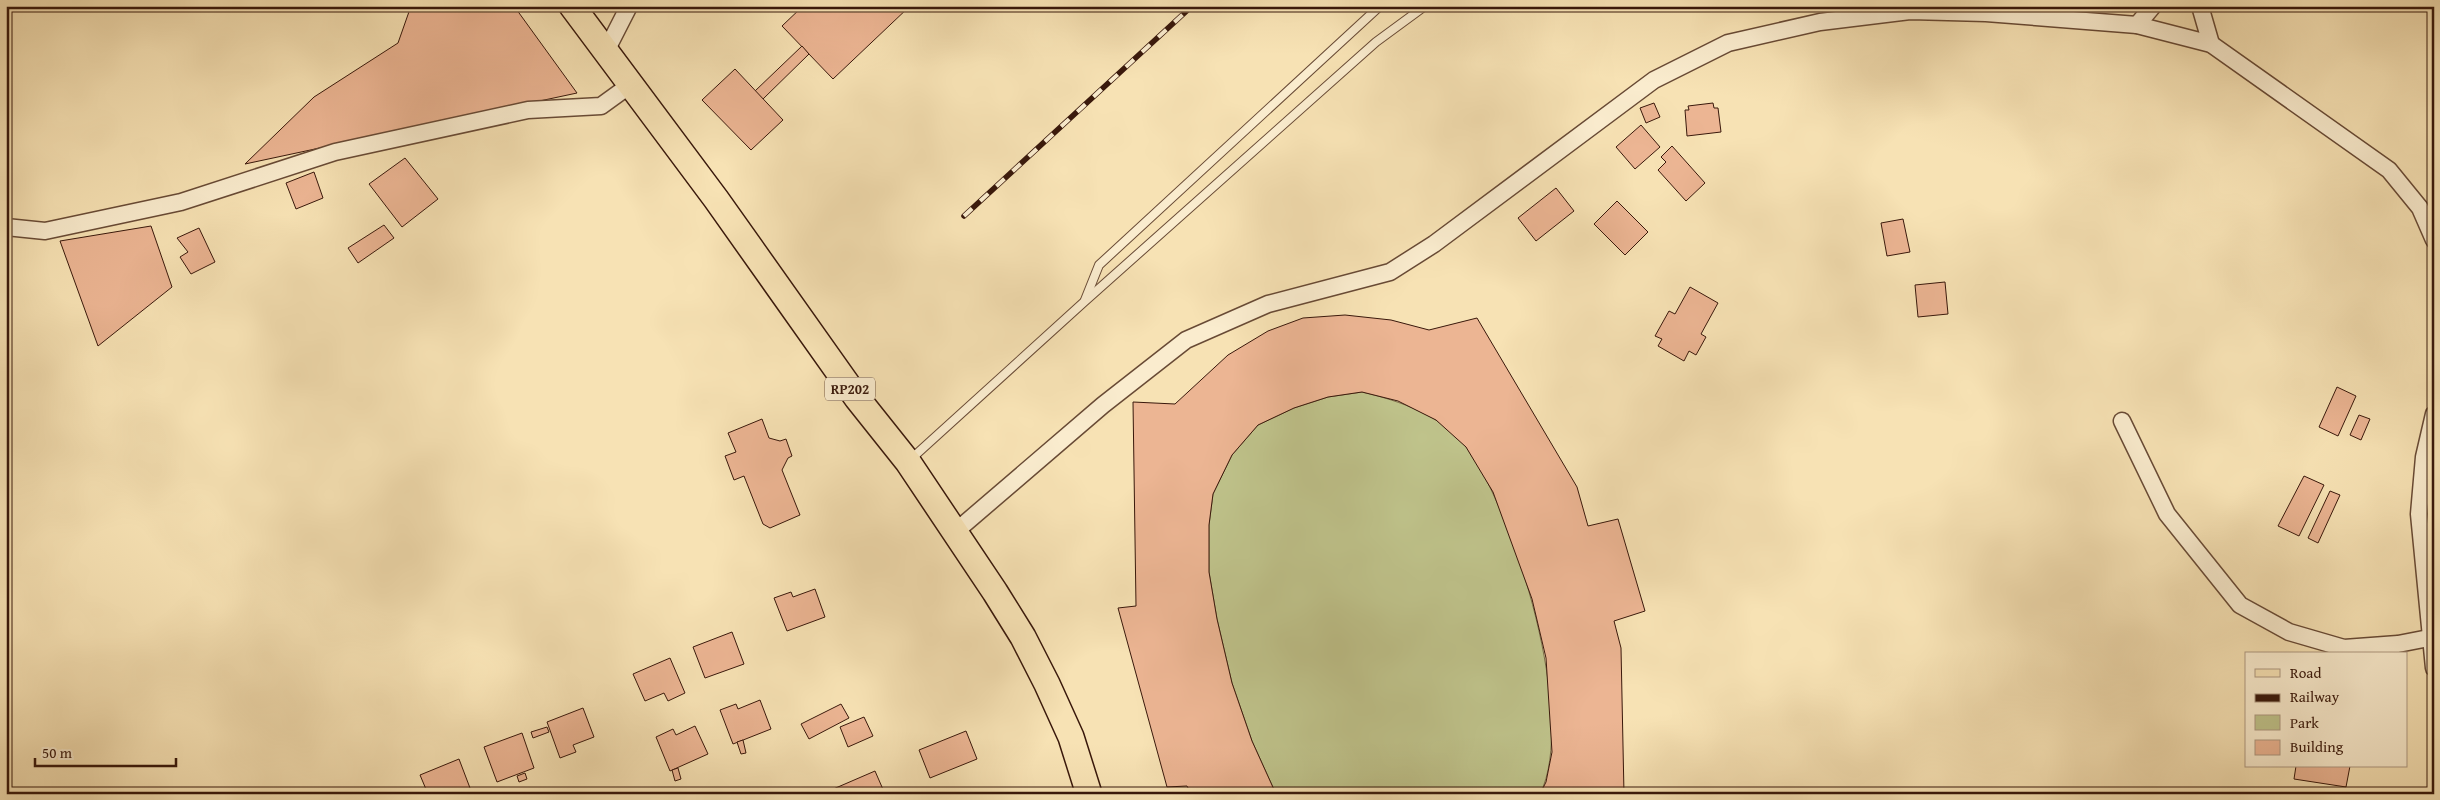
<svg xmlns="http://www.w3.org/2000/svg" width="2440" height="800" font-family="'Gentium Book Plus',serif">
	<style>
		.green { fill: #bfc38b; stroke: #7c6e4b }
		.building { fill: #ecb593; stroke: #39180b }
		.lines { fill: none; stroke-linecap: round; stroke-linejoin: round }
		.service-casing { stroke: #684a35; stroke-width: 10 }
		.minor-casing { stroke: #684a35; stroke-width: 19 }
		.primary-casing { stroke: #39180b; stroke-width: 28 }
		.service { stroke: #faecce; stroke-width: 8 }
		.minor { stroke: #faecce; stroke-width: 16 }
		.primary { stroke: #f7e2b4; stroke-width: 25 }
		.rail-casing { stroke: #39180b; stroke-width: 5.5 }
		.rail { stroke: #faecce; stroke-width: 4; stroke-dasharray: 11; stroke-linecap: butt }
		.labels { text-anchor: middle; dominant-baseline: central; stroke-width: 5; stroke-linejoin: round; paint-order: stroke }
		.shield { fill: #faecce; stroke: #735846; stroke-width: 1 }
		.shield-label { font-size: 14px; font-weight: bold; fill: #39180b }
	</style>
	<rect width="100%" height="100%" fill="#f7e2b4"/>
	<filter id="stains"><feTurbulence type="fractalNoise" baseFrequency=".004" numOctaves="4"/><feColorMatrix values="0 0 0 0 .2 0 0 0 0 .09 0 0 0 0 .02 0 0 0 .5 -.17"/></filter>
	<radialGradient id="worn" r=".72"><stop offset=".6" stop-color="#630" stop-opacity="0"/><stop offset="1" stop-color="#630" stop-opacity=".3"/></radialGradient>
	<!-- green -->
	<path class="green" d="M1362,392C1400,401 1442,415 1467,448C1515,513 1578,719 1540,794H1276L1252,741L1232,683L1217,619L1209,572V525L1213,494L1232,455L1258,425L1294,408L1328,397Z"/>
	<!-- building -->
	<g class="building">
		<path d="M411,6H514L577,93L245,164L314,97L398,43Z"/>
		<path d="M803,6H910L833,79L782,26Z"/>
		<path d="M802,46L809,54L763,99L755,91Z"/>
		<path d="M735,69L783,120L751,150L702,100Z"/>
		<path d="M1654,103L1660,117L1646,123L1640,108Z"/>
		<path d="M1713,103L1714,108H1718L1721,132L1687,136L1685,110H1689L1688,106Z"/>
		<path d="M1641,125L1660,147L1635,169L1616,147Z"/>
		<path d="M1672,146L1705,183L1686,201L1658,170L1666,162L1661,157Z"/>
		<path d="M405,158L438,199L402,227L369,184Z"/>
		<path d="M314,172L323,198L296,209L286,183Z"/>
		<path d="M1556,188L1574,211L1536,241L1518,218Z"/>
		<path d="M1617,201L1648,232L1625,255L1594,224Z"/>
		<path d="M1903,219L1910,252L1887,256L1881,223Z"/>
		<path d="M384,225L394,238L358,263L348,248Z"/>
		<path d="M151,226L172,287L98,346L60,241Z"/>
		<path d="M199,228L215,262L191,274L180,257L188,252L177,238Z"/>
		<path d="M1945,282L1948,314L1918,317L1915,285Z"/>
		<path d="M1690,287L1718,303L1701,334L1706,337L1696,355L1689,351L1684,361L1658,346L1662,339L1655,336L1669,311L1675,314Z"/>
		<path d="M1345,315L1391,320L1429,330L1477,318L1577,487L1588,526L1618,519L1645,611L1614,621L1621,648L1624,794H1540L1546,782L1552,752L1546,658L1532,599L1493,492L1466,447L1436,420L1398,401L1362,392L1328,397L1294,408L1258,425L1232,455L1213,494L1209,525V572L1217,619L1232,683L1252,741L1276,794H1191L1187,786L1167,787L1118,608L1136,606L1133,402L1175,404L1228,355L1268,331L1303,318Z"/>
		<path d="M2337,387L2356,396L2338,436L2319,427Z"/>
		<path d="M2359,415L2370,419L2361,440L2350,435Z"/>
		<path d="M762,419L769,438L780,441L786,439L792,456L788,458L782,470L800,515L770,528L763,524L744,476L734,480L725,456L736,452L728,433Z"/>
		<path d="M2304,476L2324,485L2299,536L2278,526Z"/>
		<path d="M2330,491L2340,495L2318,543L2308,538Z"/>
		<path d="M815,589L825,617L787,631L774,598L791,592L793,597Z"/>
		<path d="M732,632L744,664L705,678L693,647Z"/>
		<path d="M670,658L685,693L668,701L664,693L645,701L633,674Z"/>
		<path d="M760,700L771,729L733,744L720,710L736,704L738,709Z"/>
		<path d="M841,704L849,718L809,739L801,724Z"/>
		<path d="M583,708L594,737L573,745L576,752L560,758L547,722Z"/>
		<path d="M864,717L873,736L848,747L840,727Z"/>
		<path d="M695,726L708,754L670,771L656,737L673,729L676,735Z"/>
		<path d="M547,727L549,732L533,738L531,732Z"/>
		<path d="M966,731L977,759L930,778L919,750Z"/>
		<path d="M522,733L534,768L497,782L484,747Z"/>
		<path d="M743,740L746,753L741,754L737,742Z"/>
		<path d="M459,759L470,788L457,794H428L420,775Z"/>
		<path d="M2296,766H2350L2346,787L2294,779Z"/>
		<path d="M678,768L681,779L675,781L672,770Z"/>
		<path d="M875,771L885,794H832L831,790Z"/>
		<path d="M525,773L527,779L519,782L517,776Z"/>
	</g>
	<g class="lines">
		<defs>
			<g id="service">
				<path d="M1085,300L1099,265L1380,6"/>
				<path d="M911,459L1084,302L1376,42L1425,6"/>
			</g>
			<g id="minor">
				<path d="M2200,6L2211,44"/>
				<path d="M2137,25L2153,6"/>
				<path d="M606,51L629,6"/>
				<path d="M6,227L45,231L181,202L335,152L528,110L601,106L630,85"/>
				<path d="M2434,414L2424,457L2419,514L2434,668"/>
				<path d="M2122,421L2167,514L2240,605L2289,632L2344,648L2398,644L2434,637"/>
				<path d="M955,532L1103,405L1186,340L1268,304L1390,272L1434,244L1654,80L1728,43L1820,22L1910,11L1986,13L2137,25L2211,44L2389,170L2420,208L2434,240"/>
			</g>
			<path id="primary" d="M572,6L716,199L857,398L908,462L995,592L1023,637L1047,684L1071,737L1089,794"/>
		</defs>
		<!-- service casing -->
		<use href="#service" class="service-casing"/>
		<!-- minor casing -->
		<use href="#minor" class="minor-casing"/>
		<!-- primary casing -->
		<use href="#primary" class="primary-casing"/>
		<!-- service -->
		<use href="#service" class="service"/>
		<!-- minor -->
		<use href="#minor" class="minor"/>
		<!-- primary -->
		<use href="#primary" class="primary"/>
		<defs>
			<path id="rail" d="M964,216L1192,6"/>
		</defs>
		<!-- rail casing -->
		<use href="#rail" class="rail-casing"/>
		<!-- rail -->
		<use href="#rail" class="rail"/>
	</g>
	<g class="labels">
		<!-- shield labels -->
		<rect class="shield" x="825" y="377.5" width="50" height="23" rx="4"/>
		<g class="shield-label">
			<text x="850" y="389">RP202</text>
		</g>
	</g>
	<!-- margin -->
	<rect width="2440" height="800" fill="none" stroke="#f7e2b4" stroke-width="25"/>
	<rect x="8" y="8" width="2425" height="785" fill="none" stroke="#39180b" stroke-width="2.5"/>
	<rect x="12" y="12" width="2415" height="775" fill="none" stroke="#39180b"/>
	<!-- legend -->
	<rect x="2245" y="652" width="162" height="115" fill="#faecce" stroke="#ad9780"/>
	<rect x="2255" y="669" width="25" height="8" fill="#f7e2b4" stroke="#ad9780"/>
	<text x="2290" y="678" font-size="15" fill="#39180b">Road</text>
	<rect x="2255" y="694" width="25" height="8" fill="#39180b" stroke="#ad9780"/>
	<text x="2290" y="702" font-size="15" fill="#39180b">Railway</text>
	<rect x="2255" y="715" width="25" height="15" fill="#bfc38b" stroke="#ad9780"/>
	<text x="2290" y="728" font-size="15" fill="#39180b">Park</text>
	<rect x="2255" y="740" width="25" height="15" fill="#ecb593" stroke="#ad9780"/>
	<text x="2290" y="752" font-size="15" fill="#39180b">Building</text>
	<!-- scale -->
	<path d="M35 758v8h141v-8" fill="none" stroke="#39180b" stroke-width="2.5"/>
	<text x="42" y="758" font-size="15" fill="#39180b" stroke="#faecce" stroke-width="4" paint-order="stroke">50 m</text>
	<rect width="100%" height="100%" filter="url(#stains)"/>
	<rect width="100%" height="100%" fill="url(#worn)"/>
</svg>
